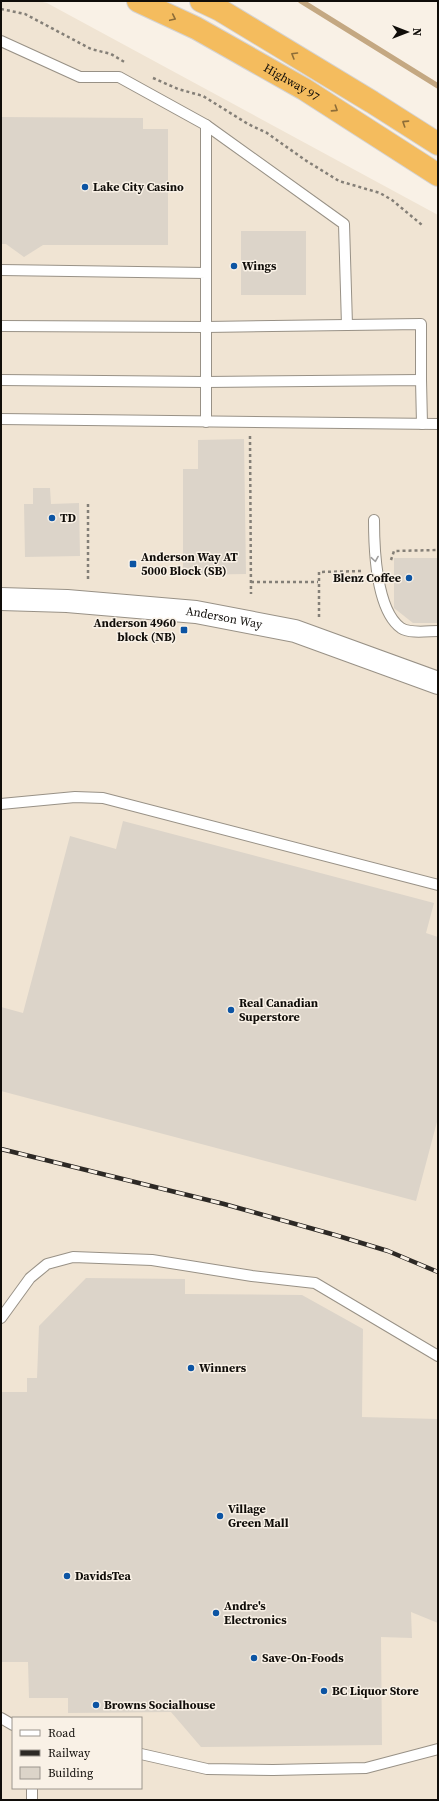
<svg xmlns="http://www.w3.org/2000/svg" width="439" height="1801" font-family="'Source Serif 4',serif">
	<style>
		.built { fill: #f0e4d3; fill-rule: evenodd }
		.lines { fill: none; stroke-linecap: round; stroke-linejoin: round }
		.stream { stroke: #c4a882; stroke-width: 5.5 }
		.building { fill: #dcd4c9 }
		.service-casing { stroke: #989186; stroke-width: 12 }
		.tertiary-casing { stroke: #989186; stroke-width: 24 }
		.trunk-casing { stroke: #d4d3d3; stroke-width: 24 }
		.path { stroke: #847f77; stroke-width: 2.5; stroke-dasharray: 3 3; stroke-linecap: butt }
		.service { stroke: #fff; stroke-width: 10 }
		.tertiary { stroke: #fff; stroke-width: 22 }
		.trunk { stroke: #f4bc5e; stroke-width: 22 }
		.rail-casing { stroke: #2d2925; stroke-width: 4.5 }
		.rail { stroke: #f9f1e6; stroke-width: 3; stroke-dasharray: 9; stroke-linecap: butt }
		.oneway { stroke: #8d6d38 }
		.oneway2 { stroke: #9f9e9d }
		.poi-dot { fill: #0c54a3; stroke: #f9f1e6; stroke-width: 1.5 }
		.labels { text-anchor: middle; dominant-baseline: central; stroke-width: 3; stroke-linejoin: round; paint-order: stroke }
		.street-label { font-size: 12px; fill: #100d09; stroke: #f9f1e6 }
		.poi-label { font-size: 12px; font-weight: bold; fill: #100d09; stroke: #f9f1e6; text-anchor: start }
	</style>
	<rect width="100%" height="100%" fill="#f9f1e6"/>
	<!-- built -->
	<path class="built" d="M1,1H38L47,3L438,215V1800H1ZM13,1718H141V1788H13Z"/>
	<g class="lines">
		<!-- stream -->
		<path class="stream" d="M301,1L438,86"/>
	</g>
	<!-- building -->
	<g class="building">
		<path d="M1,117L143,118V129H168V245H43L24,257L6,244H1Z"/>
		<rect x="241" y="231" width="65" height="64"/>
		<path d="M244,439L246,574L183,575V469H198V440Z"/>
		<path d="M33,488H50L51,504L79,503L80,556L25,557L24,504H33Z"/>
		<path d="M394,558H438V623H413L394,608Z"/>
		<path d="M123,821L434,903L426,933L438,937V1118L416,1201L1,1091V1007L23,1013L70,836L116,849Z"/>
		<path d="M86,1278L185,1279V1294L302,1295L363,1329L362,1417L438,1419V1623L411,1612L412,1638L381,1637L382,1745L201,1747L171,1712L68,1713V1698H29L28,1662H1V1392H27V1378H37L39,1326Z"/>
	</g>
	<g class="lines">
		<defs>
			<g id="service">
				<path d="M1,41L80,77H119L206,125V273"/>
				<path d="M206,125L344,224L347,325"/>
				<path d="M1,270L206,273V422"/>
				<path d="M1,326L206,327L421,324V380"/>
				<path d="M1,380L206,382L421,380L422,424"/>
				<path d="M1,419L438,424"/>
				<path d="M374,520C374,548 376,610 401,628C410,634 428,631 438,631"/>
				<path d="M1,804L75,797L103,798L438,885"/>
				<path d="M1,1318L30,1278L47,1264L73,1257L152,1260L252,1276L315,1283L438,1356"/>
				<path d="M1,1718L13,1725"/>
				<path d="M141,1754L207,1769L273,1770L366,1768L438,1749"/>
				<path d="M32,1788V1800"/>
			</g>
			<g id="tertiary">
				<path id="s1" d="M1,599L67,601L196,612L295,631L438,683"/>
			</g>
			<g id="trunk">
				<path id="s2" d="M138,1L196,28L304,89L438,175"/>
				<path d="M201,1L220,10L372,102L438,144"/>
			</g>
		</defs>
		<!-- service casing -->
		<use href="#service" class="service-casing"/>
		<!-- tertiary casing -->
		<use href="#tertiary" class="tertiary-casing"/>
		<!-- trunk casing -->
		<use href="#trunk" class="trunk-casing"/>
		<!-- path -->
		<g class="path">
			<path d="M1,9L25,14L91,49L111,54L126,63"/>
			<path d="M153,78L178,89L203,96L248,124L267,133L305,160L339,181L380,193L392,200L422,225"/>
			<path d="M250,436L251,594"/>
			<path d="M391,560L394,551L438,550"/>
			<path d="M88,579V501"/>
			<path d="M251,582H318"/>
			<path d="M319,617V572L363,571"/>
		</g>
		<!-- service -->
		<use href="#service" class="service"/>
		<!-- tertiary -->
		<use href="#tertiary" class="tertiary"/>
		<!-- trunk -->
		<use href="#trunk" class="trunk"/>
		<defs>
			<path id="rail" d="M1,1149L224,1204L335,1235L388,1251L438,1272"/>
		</defs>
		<!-- rail casing -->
		<use href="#rail" class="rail-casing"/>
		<!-- rail -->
		<use href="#rail" class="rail"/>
	</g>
	<!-- one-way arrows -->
	<defs><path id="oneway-chevron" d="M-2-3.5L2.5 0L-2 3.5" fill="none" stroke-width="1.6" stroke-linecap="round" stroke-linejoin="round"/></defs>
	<g class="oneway">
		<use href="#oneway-chevron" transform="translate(173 18) rotate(25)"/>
		<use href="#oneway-chevron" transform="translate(294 55) rotate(-149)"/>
		<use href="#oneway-chevron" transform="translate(335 109) rotate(33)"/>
		<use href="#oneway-chevron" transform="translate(405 123) rotate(-147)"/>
	</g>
	<use class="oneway2" href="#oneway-chevron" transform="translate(375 559) rotate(81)"/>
	<!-- markers -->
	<g class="poi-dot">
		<circle cx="85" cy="187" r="4"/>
		<circle cx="234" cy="266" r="4"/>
		<circle cx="52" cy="518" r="4"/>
		<rect x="129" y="560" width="8" height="8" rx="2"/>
		<circle cx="409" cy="578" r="4"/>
		<rect x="180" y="626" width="8" height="8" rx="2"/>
		<circle cx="231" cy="1010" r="4"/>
		<circle cx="191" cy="1368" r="4"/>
		<circle cx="220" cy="1516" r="4"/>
		<circle cx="67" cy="1576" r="4"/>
		<circle cx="216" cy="1613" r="4"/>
		<circle cx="254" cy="1658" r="4"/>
		<circle cx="324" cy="1691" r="4"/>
		<circle cx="96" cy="1705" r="4"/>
	</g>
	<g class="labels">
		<!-- street labels -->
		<g class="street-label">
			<text stroke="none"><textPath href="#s2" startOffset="174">Highway 97</textPath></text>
			<text stroke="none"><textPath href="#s1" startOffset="224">Anderson Way</textPath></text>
		</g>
		<!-- poi labels -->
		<g class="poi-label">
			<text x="93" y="187">Lake City Casino</text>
			<text x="242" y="266">Wings</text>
			<text x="60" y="518">TD</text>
			<text x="141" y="557">Anderson Way AT<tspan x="141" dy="14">5000 Block (SB)</tspan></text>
			<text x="401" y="578" text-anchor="end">Blenz Coffee</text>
			<text x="176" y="623" text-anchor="end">Anderson 4960<tspan x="176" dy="14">block (NB)</tspan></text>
			<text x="239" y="1003">Real Canadian<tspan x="239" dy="14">Superstore</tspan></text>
			<text x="199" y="1368">Winners</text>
			<text x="228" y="1509">Village<tspan x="228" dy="14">Green Mall</tspan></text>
			<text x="75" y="1576">DavidsTea</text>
			<text x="224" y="1606">Andre's<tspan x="224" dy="14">Electronics</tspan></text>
			<text x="262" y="1658">Save-On-Foods</text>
			<text x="332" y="1691">BC Liquor Store</text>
			<text x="104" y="1705">Browns Socialhouse</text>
		</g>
	</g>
	<!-- border -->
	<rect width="439" height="1801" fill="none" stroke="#100d09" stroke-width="4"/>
	<!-- legend -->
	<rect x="12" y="1717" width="130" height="72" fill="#f9f1e6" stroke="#9c968e"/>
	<rect x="20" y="1730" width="20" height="6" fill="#ffffff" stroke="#9c968e"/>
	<text x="48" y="1737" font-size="12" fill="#100d09">Road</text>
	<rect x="20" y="1750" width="20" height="6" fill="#2d2925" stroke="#9c968e"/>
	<text x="48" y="1757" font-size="12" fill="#100d09">Railway</text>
	<rect x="20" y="1767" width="20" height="12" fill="#dcd4c9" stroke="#9c968e"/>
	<text x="48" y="1777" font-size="12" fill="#100d09">Building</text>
	<!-- north arrow -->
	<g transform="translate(407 32) rotate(90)" stroke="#f9f1e6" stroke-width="3" paint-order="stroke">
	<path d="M0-3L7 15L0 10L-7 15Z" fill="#100d09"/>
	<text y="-6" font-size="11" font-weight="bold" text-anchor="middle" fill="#100d09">N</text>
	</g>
</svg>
